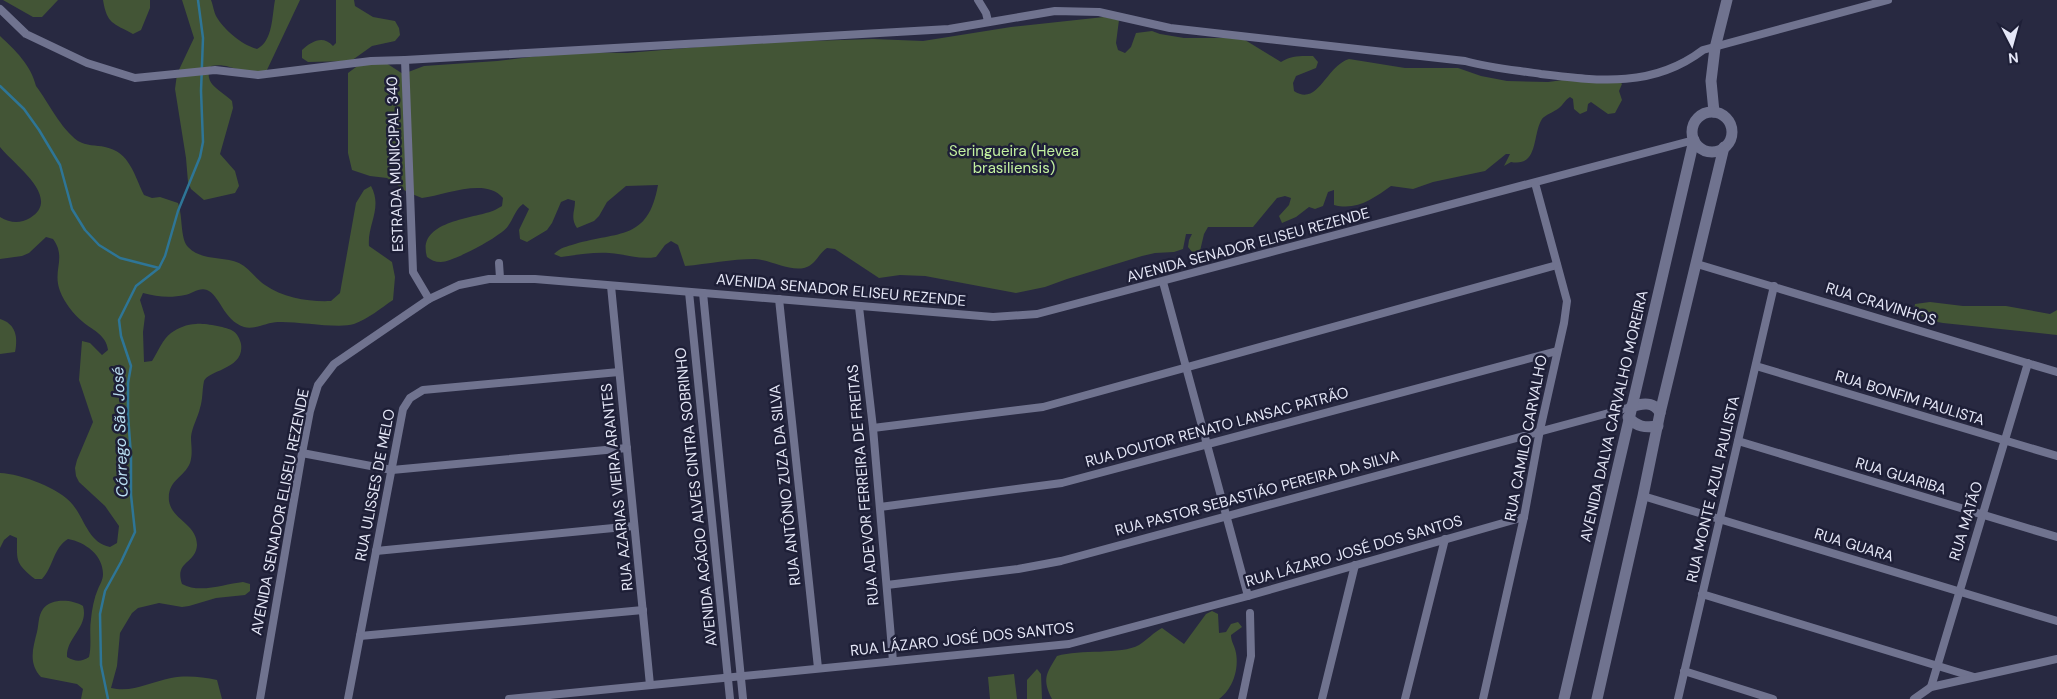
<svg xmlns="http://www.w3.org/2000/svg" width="2057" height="699" font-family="'DM Sans',sans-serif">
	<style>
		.green { fill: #435536 }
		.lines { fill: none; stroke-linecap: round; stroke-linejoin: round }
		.stream { stroke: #2e7596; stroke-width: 2.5 }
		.street { stroke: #70738f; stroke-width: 8 }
		.secondary { stroke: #70738f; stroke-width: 11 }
		.labels { text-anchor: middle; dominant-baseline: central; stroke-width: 5; stroke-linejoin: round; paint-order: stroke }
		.park-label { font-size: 15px; fill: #c3f1a0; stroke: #1e1f37 }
		.street-label { font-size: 15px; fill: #e5e7f7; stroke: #1e1f37 }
		.water-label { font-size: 16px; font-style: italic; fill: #bbe0f3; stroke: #1e1f37 }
	</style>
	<rect width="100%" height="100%" fill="#282941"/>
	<!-- green -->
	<g class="green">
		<path d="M3,0H58L42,17H33Z"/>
		<path d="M103,0H150V8L141,30L133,34C113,23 107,24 103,0Z"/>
		<path d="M182,0H211C213,5 214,12 216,16C224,30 242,45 257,49C273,41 272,16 275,0H300L266,72C257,71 248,72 240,70C229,67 223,64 211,66C202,84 221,90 232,101L233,108L220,154L235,171L239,186L235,193L204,200L191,189L188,182L186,158L175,89L177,74L194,38Z"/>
		<path d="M336,0H354L355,6L373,17L395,21L399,28L400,35L395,41L372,46L351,61L308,62L302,58V50C312,41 323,35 333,46L336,43Z"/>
		<path d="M1104,17L1119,20L1116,43L1118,50L1125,53L1131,47L1136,33L1152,31L1160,34L1184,38H1229L1245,40L1281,62C1292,55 1301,56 1313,56L1318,62L1316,68L1296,76L1293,83L1294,91C1318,107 1326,66 1349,59L1405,68H1458L1481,76L1507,81L1548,82L1563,80L1620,81L1622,84L1619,91L1622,100L1615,113L1608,114L1591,102L1588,104L1587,111L1580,114L1574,109L1573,99L1570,97C1565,100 1563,105 1559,108C1554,112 1545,115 1542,119C1532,135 1539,167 1511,162L1504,166L1510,154H1506L1485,171L1433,182L1413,189L1391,186C1374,198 1357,211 1334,205V190L1328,192L1323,206L1315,209L1309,207L1296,217L1282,223L1279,216L1289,205L1291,198L1285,196L1277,198L1253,227H1208L1204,234L1200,251L1193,253L1188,247L1189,240L1192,234H1186L1183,249L1174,252L1155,253L1142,256L1067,279L1045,287L1016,293L925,276L900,275L879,278L835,249L827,248C818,254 816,265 804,268C788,271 771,260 755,259C731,259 708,264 685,266L678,245L671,241L665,245L656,257C639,260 626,254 609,253C593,252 576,255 561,257L554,254C561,247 566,247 575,244C619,231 648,241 658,185L626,186L607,202L599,216L594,221L577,228C570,217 575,212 575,201L568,199L561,202L552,223L547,230L527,242L520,239L519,230L529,209L523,204C515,210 514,218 508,226C502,236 453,262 441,262C435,262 431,260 427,257C416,220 475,219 495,210L502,206L503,198C486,177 445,195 422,198L407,192L387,178L370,176L352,170L348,153V73L360,64L383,61L403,74L424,66L497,61L570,52L627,53L746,43L873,39L923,41L1011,27Z"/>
		<path d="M0,36C15,50 31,65 36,86C49,103 60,128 78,141C86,146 96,145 105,147C130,152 134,175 144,195L152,198L160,197L178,203C183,216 180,239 188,247C201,261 223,256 239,263C249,268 256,279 265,285C283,298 310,302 331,301L340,293L356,203L364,190L371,186C383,208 367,225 369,246L392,262L395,277L393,300C381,308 368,319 354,324C338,329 297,321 278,322C267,322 255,330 244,327C223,320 220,295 207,290C199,287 192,294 185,295C171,298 157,297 143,293L140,300L145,316L143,332L144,362L152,361C158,352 162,340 171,333C178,328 187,324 196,324C203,323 227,327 233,331C237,333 240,339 241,344C245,369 208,370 204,381C202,390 203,399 200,408C198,417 192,427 191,437C191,446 193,453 190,463C184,478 167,480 169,501C172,520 197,524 197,545C196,564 174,561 182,584C200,594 224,584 243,582L250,584V591L245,595L216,598L189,606L182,607L159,603L138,608L132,613L120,633L117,666L111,688C133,693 150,682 171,678C187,675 202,677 217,680L222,699H81L83,689L77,684L41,677C28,663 33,648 37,632C39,624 38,616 43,609C51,598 72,599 83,606C89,627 66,637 67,657C76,662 81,662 89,657C92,644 89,632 91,619C92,609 94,598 98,589C100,584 103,580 103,574C103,555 85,542 68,539C53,548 54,566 42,579H35C15,563 17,561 17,538L10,535L4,540L0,548V473C21,474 60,488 73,505C85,520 89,543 110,547L117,543L119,526L105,506L79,482L76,476L75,468L77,460L93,422L79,380L82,341L90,343L102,355L108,350C106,335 94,331 83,322C74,315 64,302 60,291C52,270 67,258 53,239L46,237L29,253L22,256L0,259V217C10,223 20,224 30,218C63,198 13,164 0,147Z"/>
		<path d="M1930,302L1963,306H2006L2050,314L2057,310V335L1943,323L1932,321L1914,312L1915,304Z"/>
		<path d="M0,319C16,324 18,337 15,352L0,354Z"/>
		<path d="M1212,611L1218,614L1219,633L1226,632L1231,624L1238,622L1242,627L1231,635C1231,642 1235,646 1236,653C1239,669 1233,689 1219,699H1052C1042,679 1046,674 1057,656C1080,649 1121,655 1139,645C1147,640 1154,632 1162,628L1184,644L1206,614Z"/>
		<path d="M1037,669L1041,674L1042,699H1027V680Z"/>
		<path d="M1014,674L1017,699H990L988,677Z"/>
	</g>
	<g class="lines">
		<!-- stream -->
		<g class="stream">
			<path d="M0,86L24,109L39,130L60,165L72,209L85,230L99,245L120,258L159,268"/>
			<path d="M108,699L101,665L100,614L105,591L121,562L135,532L131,495V456L128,415V383L131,366L121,336L119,320L136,286L159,268L165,256L178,211L200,157L203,142L201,91L203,38L198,0"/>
		</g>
		<!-- street -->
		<g class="street">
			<path d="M978,0L986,13L988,21"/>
			<path d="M0,9L26,34L87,63L135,78L215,70L258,75L371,61L405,60L413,272L429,299"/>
			<path d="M405,60L949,29L1055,11L1099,12L1170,28L1465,61C1490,68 1515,70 1541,74C1599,81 1653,88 1703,50L1888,0"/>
			<path d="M499,263L500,278"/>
			<path d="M1697,264L2057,372"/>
			<path d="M1163,282L1248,596"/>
			<path d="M611,286L650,685"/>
			<path d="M689,292L730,699"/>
			<path d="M703,293L743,699"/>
			<path d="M779,299L818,668"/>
			<path d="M859,307L873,428L893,661"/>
			<path d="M1756,366L2057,456"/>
			<path d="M873,428L1043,407L1557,265"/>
			<path d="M1738,441L2057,537"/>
			<path d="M302,453L392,470L627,448"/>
			<path d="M1643,496L2057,621"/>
			<path d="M880,507L1062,483L1557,351"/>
			<path d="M376,551L634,526"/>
			<path d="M887,585L1018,569L1061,561L1631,407"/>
			<path d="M1702,594L1974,677"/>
			<path d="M360,636L643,610"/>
			<path d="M1684,671L1773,699"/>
			<path d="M1931,687L2028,363"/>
			<path d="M260,699L302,453L310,411L318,385L334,364L429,299L459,285L489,279H535L993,317L1037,314L1694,140"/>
			<path d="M348,699L403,409L410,398L423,390L619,372"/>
			<path d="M509,699L1069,644L1248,596L1524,517"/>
			<path d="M1242,699L1251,656L1250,613"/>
			<path d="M1322,699L1355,565"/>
			<path d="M1405,699L1445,539"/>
			<path d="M1483,699L1524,517L1540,430L1564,323L1567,301L1535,183"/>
			<path d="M1678,699L1774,286"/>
			<path d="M1914,699L1931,687L2057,659"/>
		</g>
		<!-- secondary -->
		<g class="secondary">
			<path d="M1714,112L1711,81L1715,48L1727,0"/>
			<circle cx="1712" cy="132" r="20"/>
			<path d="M1631,407C1642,403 1654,401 1660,413"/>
			<path d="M1628,417C1637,427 1645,428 1658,426"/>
			<path d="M1564,699L1694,140"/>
			<path d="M1597,699L1643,496L1660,413L1724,147"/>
		</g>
	</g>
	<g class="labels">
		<!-- park labels -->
		<g class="park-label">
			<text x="1014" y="151">Seringueira (Hevea<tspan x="1014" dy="17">brasiliensis)</tspan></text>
		</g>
		<!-- street labels -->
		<g class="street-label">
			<text transform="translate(395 164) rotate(-92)">ESTRADA MUNICIPAL 340</text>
			<text transform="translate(1248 245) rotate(-15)">AVENIDA SENADOR ELISEU REZENDE</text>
			<text transform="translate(841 290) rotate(5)">AVENIDA SENADOR ELISEU REZENDE</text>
			<text transform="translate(1881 304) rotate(17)">RUA CRAVINHOS</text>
			<text transform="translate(1910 398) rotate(17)">RUA BONFIM PAULISTA</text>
			<text transform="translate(1614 416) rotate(-77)">AVENIDA DALVA CARVALHO MOREIRA</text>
			<text transform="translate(1217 427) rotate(-15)">RUA DOUTOR RENATO LANSAC PATRÃO</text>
			<text transform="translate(1526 438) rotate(-79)">RUA CAMILO CARVALHO</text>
			<text transform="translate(1901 476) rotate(17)">RUA GUARIBA</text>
			<text transform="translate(375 485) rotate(-79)">RUA ULISSES DE MELO</text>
			<text transform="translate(785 485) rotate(-96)">RUA ANTÔNIO ZUZA DA SILVA</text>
			<text transform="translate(863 485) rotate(-95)">RUA ADEVOR FERREIRA DE FREITAS</text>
			<text transform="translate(617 487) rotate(-96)">RUA AZARIAS VIEIRA ARANTES</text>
			<text transform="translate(1713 489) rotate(-77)">RUA MONTE AZUL PAULISTA</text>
			<text transform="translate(1257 493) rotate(-15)">RUA PASTOR SEBASTIÃO PEREIRA DA SILVA</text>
			<text transform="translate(696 497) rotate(-96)">AVENIDA ACÁCIO ALVES CINTRA SOBRINHO</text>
			<text transform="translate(280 512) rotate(-79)">AVENIDA SENADOR ELISEU REZENDE</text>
			<text transform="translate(1966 521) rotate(-73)">RUA MATÃO</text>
			<text transform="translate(1854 545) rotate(17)">RUA GUARA</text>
			<text transform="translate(1354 551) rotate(-16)">RUA LÁZARO JOSÉ DOS SANTOS</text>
			<text transform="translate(962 639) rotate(-6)">RUA LÁZARO JOSÉ DOS SANTOS</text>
		</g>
		<!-- water labels -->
		<g class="water-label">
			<text transform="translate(120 432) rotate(-92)">Córrego São José</text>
		</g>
	</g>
	<!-- north arrow -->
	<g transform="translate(2012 45) rotate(174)" stroke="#1e1f37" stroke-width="4" paint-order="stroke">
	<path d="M0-4L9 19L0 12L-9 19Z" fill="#e5e7f7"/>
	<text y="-8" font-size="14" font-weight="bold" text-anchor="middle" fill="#e5e7f7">N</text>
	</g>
</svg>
